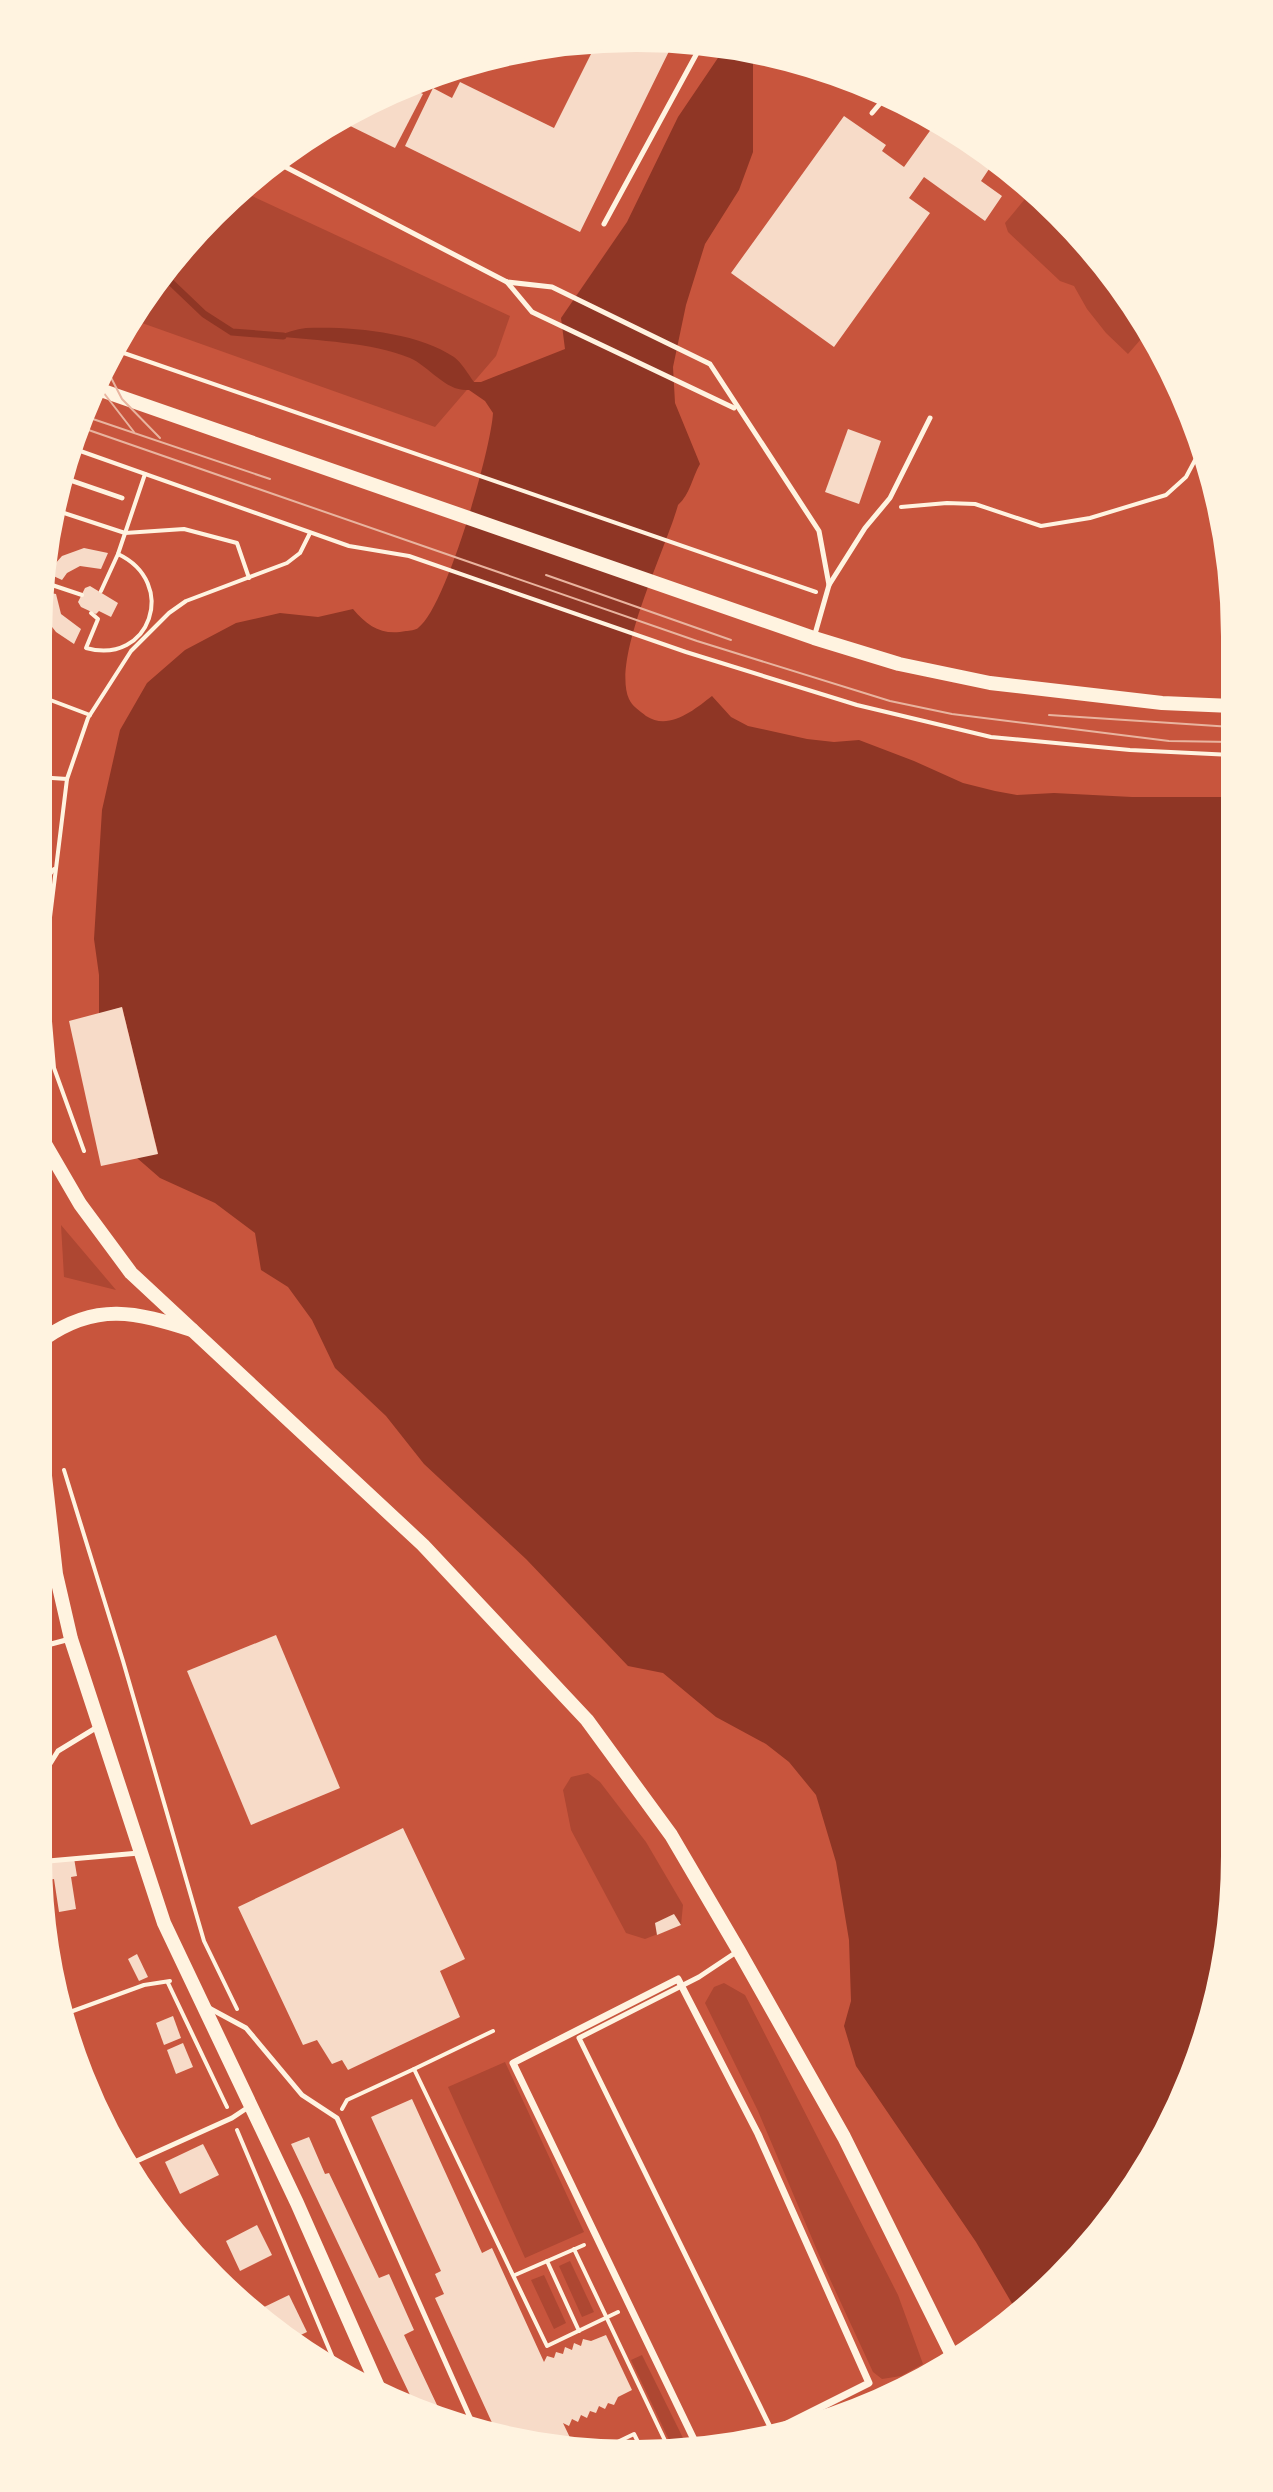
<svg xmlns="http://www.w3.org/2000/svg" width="1273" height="2492" font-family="'Noto Serif',serif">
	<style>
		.green { fill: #ae4732 }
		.water { fill: #8f3625 }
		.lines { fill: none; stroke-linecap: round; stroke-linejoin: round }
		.stream { stroke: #8f3625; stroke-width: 7 }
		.building { fill: #f7dbc8 }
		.path { stroke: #fff3e0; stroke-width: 4 }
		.service { stroke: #fff3e0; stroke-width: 5 }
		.pedestrian { stroke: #fff3e0; stroke-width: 7 }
		.secondary { stroke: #fff3e0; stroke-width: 14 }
		.primary { stroke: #fff3e0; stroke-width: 14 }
		.tram { stroke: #e9b49f; stroke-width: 2 }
		.rim { fill: none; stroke: #fff3e0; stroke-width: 4 }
	</style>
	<rect width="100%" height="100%" fill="#c8553d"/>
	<!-- green -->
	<g class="green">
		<path d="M1035,187L1113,271L1148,331L1128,354L1106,333L1087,309L1074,286L1060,281L1008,232L1005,223Z"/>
		<path d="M237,189L510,316L496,356L435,427L142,323L137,308L160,271Z"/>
		<path d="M61,1225L116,1290L64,1277Z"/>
		<path d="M588,1773L600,1782L646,1842L683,1905L681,1925L645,1939L626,1933L571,1830L563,1790L571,1777Z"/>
		<path d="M724,1983L745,1995L898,2295L923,2364L901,2376L882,2379L873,2372L822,2262L758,2111L705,2003L714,1987Z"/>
		<path d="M505,2062L584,2232L525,2258L448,2087Z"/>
		<path d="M570,2261L594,2312L582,2317L559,2266Z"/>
		<path d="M544,2275L566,2323L554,2329L531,2280Z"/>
		<path d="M642,2355L683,2438L671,2444L631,2360Z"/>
	</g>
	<!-- water -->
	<path class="water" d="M726,46L766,52L753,64V152L739,190L705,244L686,305L673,367L675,403L700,464C692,478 690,494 678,505C666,549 611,659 629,699C632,706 640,711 646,716C669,731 694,710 712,696L731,717L748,726L807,739L834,742L859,740L914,761L963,783L995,791L1017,795L1054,793L1132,797H1233L1236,1894L1217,2010L1175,2121L1061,2280L1017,2312L976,2242L856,2066L844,2026L851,2001L849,1940L836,1862L816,1795L789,1762L766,1744L716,1717L663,1673L628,1666L526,1559L424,1464L386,1416L335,1368L312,1320L288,1287L261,1270L255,1233L215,1203L160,1178L137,1158L158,1153L122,1007L99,1014V975L94,939L102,810L120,730L147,683L185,650L236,623L280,613L318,617L353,609C368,627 383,636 406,631C409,631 416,630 418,628C446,608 491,450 493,413L485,401L469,390C446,392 430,367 410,358C372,342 317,341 276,336C286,333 296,329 306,328C349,326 418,332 454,357C462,363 468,374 474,382H481L565,349L561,318L627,222L678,117Z"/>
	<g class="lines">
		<!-- stream -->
		<path class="stream" d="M160,272L204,314L232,332L283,336"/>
	</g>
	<!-- building -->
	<g class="building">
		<path d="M676,37L580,232L405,146L433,88L452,98L460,82L554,128L598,40Z"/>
		<path d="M405,85L423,94L395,148L334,118Z"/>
		<path d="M844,116L886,145L882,151L904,167L937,121L995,160L981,181L1002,196L985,221L924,177L909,198L930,213L834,347L731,273Z"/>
		<path d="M848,429L881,441L859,504L825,492Z"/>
		<path d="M84,548L108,553L101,569L80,566L67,573L62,580L47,573L62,556Z"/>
		<path d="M90,586L118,603L111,617L99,611L96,614L81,607L78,602L85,588Z"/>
		<path d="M40,591L56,594L61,614L81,629L74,644L56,632L49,623L43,614Z"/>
		<path d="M122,1007L158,1154L101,1166L69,1021Z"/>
		<path d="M276,1635L340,1788L251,1825L187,1671Z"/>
		<path d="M403,1828L465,1959L440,1971L460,2017L348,2070L342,2060L332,2064L317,2040L303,2045L238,1907Z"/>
		<path d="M74,1858L77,1876L71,1877L76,1909L59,1912L54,1879L48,1880L45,1862Z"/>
		<path d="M674,1914L681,1925L657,1935L655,1923Z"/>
		<path d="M137,1954L148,1977L139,1981L128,1959Z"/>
		<path d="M173,2016L181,2038L164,2045L156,2023Z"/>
		<path d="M183,2043L193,2067L176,2074L167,2050Z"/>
		<path d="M412,2099L482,2253L492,2248L544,2362L547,2356L554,2358L556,2352L563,2354L565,2347L572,2350L574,2343L581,2346L583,2339L591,2341L606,2335L632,2390L618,2397L614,2405L608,2403L605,2409L599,2406L596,2413L590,2411L587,2418L581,2415L578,2422L572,2419L569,2426L563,2423L574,2446L519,2444L499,2438L435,2298L444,2294L435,2274L441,2271L371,2117Z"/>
		<path d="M309,2137L325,2174L329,2173L379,2278L389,2274L414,2330L404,2335L445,2422L419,2414L291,2144Z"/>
		<path d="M203,2144L219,2175L180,2194L165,2162Z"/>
		<path d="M257,2225L272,2255L240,2271L226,2241Z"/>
		<path d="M289,2295L307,2332L288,2341L264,2318L260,2309Z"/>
	</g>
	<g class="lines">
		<!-- path -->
		<g class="path">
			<path d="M115,344L118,351L816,592"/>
			<path d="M69,447L349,546L409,556L686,652L857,705L991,737L1130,750L1232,755"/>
			<path d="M901,507L947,503L975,504L1041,526L1090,518L1166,495L1186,477L1202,447"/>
			<path d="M52,509L125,533L184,529L237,543L249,578"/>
			<path d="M40,581L82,595"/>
			<path d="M101,591L118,554L145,474"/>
			<path d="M91,613L98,619L86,648C150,666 179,583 118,554"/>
			<path d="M37,695L90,715"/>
			<path d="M37,777L67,779"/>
			<path d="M37,881L47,878L54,869"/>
			<path d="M37,948L48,998L54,1068L84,1151"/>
			<path d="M43,974L67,779L88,718L131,651L169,613L186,601L287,563L300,553L310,533"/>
			<path d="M64,1470L123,1661L204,1941L237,2009"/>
			<path d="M168,1983L227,2107"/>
			<path d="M64,2022L70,2012L144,1985L170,1981"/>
			<path d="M414,2069L493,2031"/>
			<path d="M342,2109L347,2100L414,2069L547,2346L618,2312"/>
			<path d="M237,2130L340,2375"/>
			<path d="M574,2249L669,2449"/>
			<path d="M547,2261L579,2331"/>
			<path d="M515,2275L584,2245"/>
			<path d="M878,2395L938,2364"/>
			<path d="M607,2447L634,2434L641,2448"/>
		</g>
		<!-- service -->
		<g class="service">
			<path d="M580,45L582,40"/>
			<path d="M872,113L889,93"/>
			<path d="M274,161L507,282L552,287L710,364L819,531L829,585"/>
			<path d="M604,224L703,42"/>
			<path d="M507,282L532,312L734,408"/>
			<path d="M58,476L122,498"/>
			<path d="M815,634L829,585L865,528L890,498L930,418"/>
			<path d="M36,1648L70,1639"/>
			<path d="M36,1786L58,1751L99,1726"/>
			<path d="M37,1862L139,1853"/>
			<path d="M738,1951L699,1977L579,2038L773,2433"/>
			<path d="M209,2008L246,2028L302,2095L337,2118L476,2431"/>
			<path d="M130,2164L232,2118L250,2106"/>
		</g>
		<!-- pedestrian -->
		<path class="pedestrian" d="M699,2450L513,2063L678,1979L758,2134L869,2383L761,2437"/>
		<!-- secondary -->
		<g class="secondary">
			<path d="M92,387L814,638L899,664L990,683L1162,703L1232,706"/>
			<path d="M37,1161L43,1207L45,1338L41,1395L44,1467L56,1574L71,1639L164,1923L297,2203L383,2398"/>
			<path d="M45,1338C97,1302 136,1312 192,1330"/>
		</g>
		<!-- primary -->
		<path class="primary" d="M37,1130L80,1204L131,1273L423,1545L587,1720L671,1835L739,1951L844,2137L953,2357"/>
		<!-- tram -->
		<g class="tram">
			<path d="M103,362L122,399L160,438"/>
			<path d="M96,376L103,392L134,432"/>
			<path d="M81,415L270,479"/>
			<path d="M77,426L697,641L890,701L952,714L1065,728L1169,741L1232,742"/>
			<path d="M546,575L731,640"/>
			<path d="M1049,715L1232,727"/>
		</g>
	</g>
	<!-- crop -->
	<path d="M0 0H1273V2492H0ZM636 50H637A586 586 0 0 1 1223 636V1856A586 586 0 0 1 637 2442H636A586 586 0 0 1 50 1856V636A586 586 0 0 1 636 50Z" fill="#fff3e0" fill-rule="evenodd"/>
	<path class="rim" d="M636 50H637A586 586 0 0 1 1223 636V1856A586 586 0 0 1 637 2442H636A586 586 0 0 1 50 1856V636A586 586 0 0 1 636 50Z"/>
</svg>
